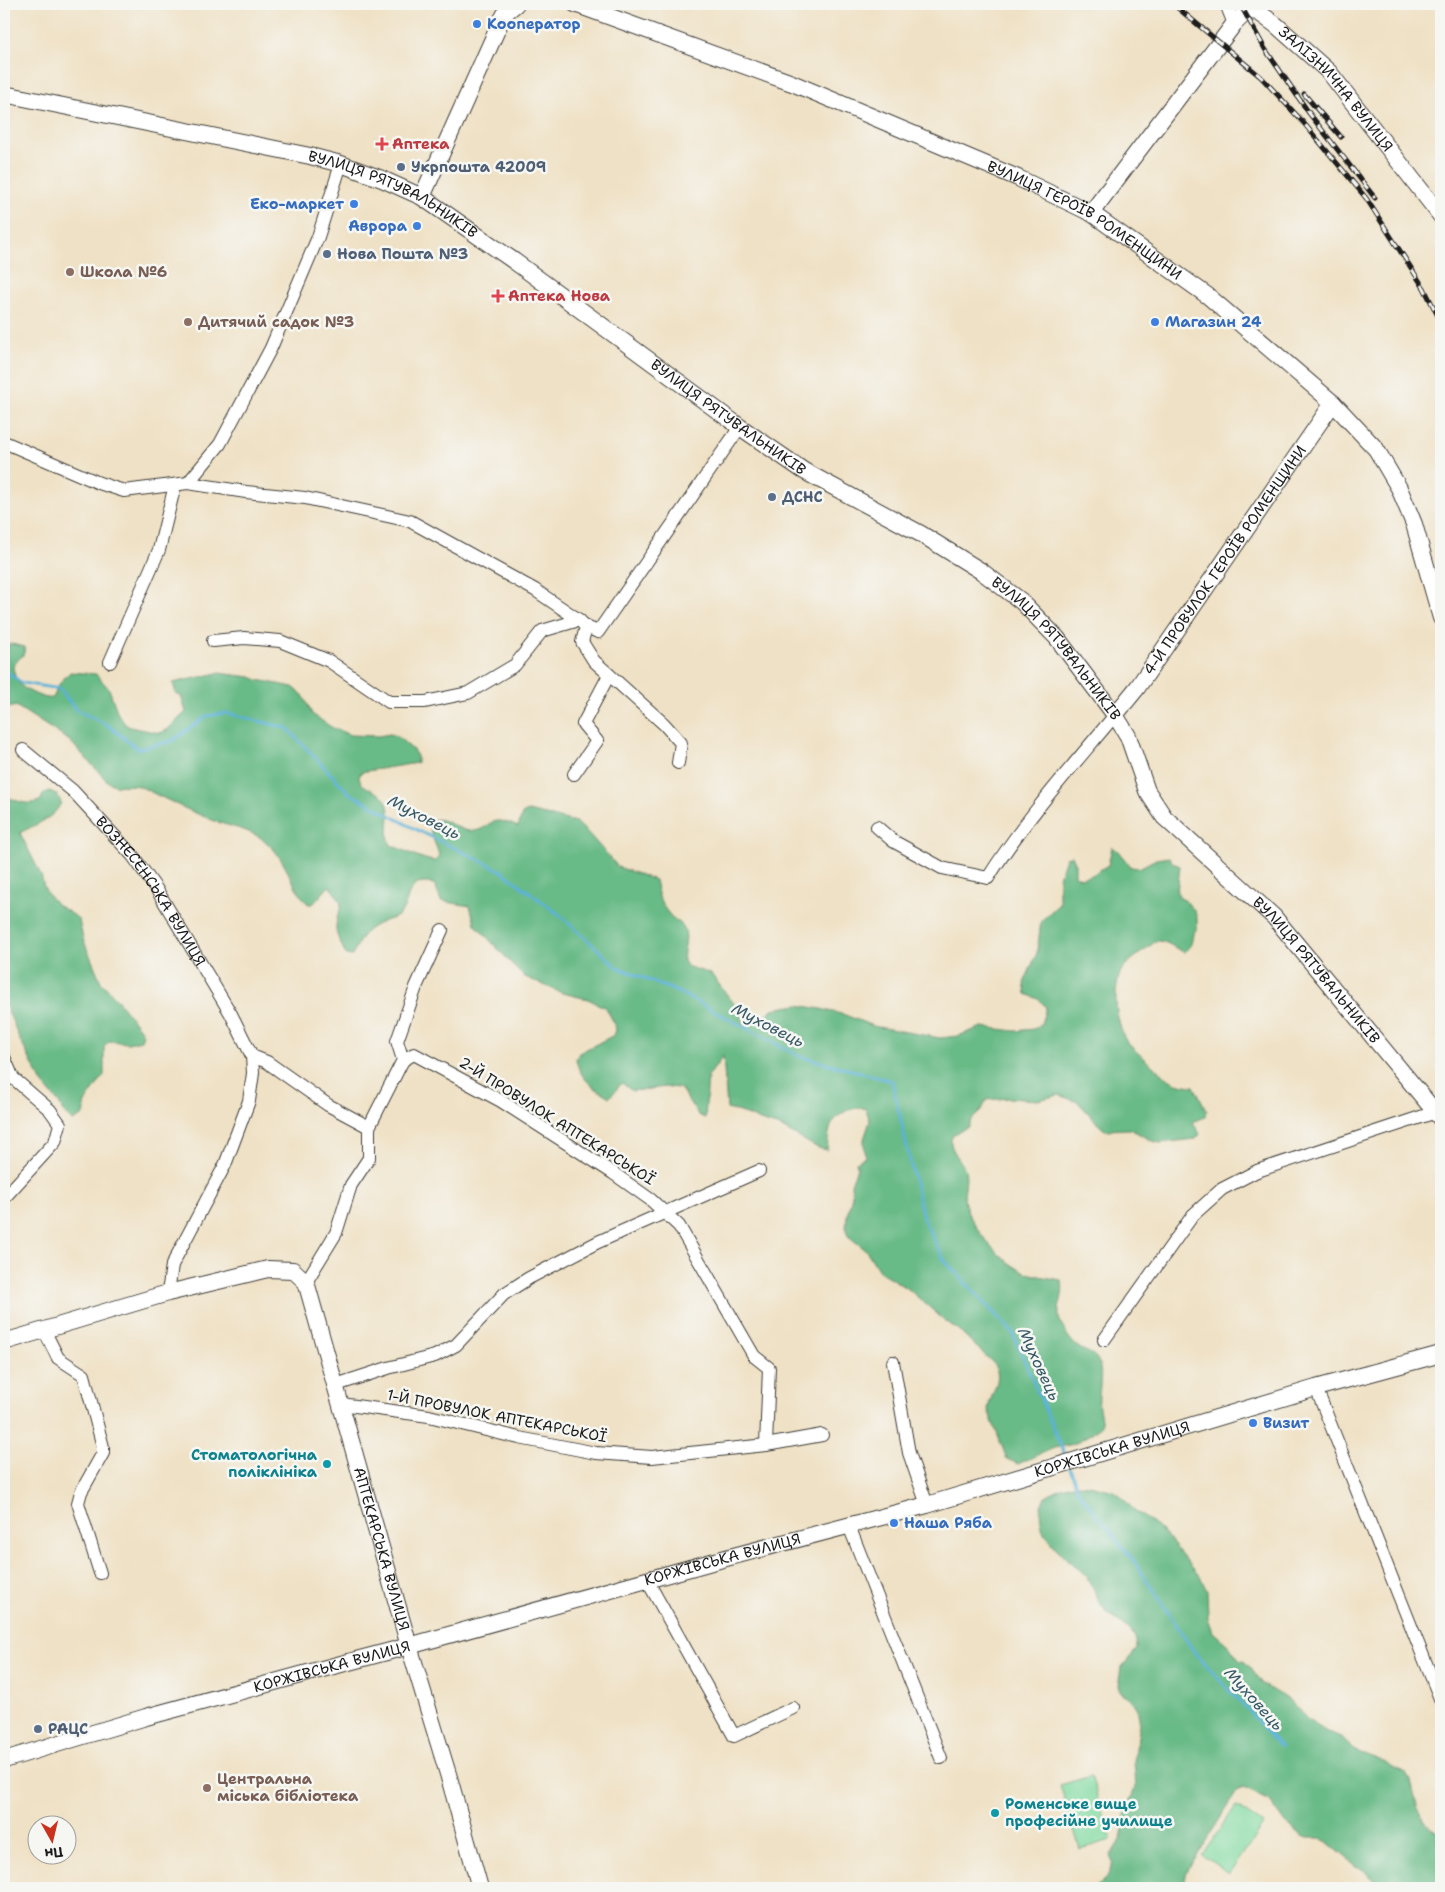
<svg xmlns="http://www.w3.org/2000/svg" width="1445" height="1892" font-family="'Shantell Sans',sans-serif">
	<style>
		.green { fill: #80daa0; stroke: #4e7b5e }
		.forest { fill: #68ba86; stroke: #426b51 }
		.lines { fill: none; stroke-linecap: round; stroke-linejoin: round }
		.stream { stroke: #5cb2d8; stroke-width: 3 }
		.minor-casing { stroke: #3c3a35; stroke-width: 14 }
		.tertiary-casing { stroke: #3c3a35; stroke-width: 18 }
		.minor { stroke: #fff; stroke-width: 12 }
		.tertiary { stroke: #fff; stroke-width: 16 }
		.rail-casing { stroke: #1c1c1c; stroke-width: 5 }
		.rail { stroke: #f6f6f2; stroke-width: 3; stroke-dasharray: 9; stroke-linecap: butt }
		.shop-dot { fill: #3f7fe0; stroke: #f6f6f2; stroke-width: 2 }
		.health-dot { fill: #e0444e; stroke: #f6f6f2; stroke-width: 2 }
		.service-dot { fill: #5c6f8a; stroke: #f6f6f2; stroke-width: 2 }
		.education-dot { fill: #8d6e63; stroke: #f6f6f2; stroke-width: 2 }
		.culture-dot { fill: #0f9aa8; stroke: #f6f6f2; stroke-width: 2 }
		.labels { text-anchor: middle; dominant-baseline: central; stroke-width: 5; stroke-linejoin: round; paint-order: stroke }
		.shop-label { font-size: 15px; font-weight: bold; fill: #366cbe; stroke: #f6f6f2; text-anchor: start }
		.street-label { font-size: 15px; fill: #1c1c1c; stroke: #f6f6f2 }
		.health-label { font-size: 15px; font-weight: bold; fill: #be3a42; stroke: #f6f6f2; text-anchor: start }
		.service-label { font-size: 15px; font-weight: bold; fill: #4e5e75; stroke: #f6f6f2; text-anchor: start }
		.education-label { font-size: 15px; font-weight: bold; fill: #785e54; stroke: #f6f6f2; text-anchor: start }
		.culture-label { font-size: 15px; font-weight: bold; fill: #0d838f; stroke: #f6f6f2; text-anchor: end }
		.water-label { font-size: 16px; font-style: italic; fill: #365867; stroke: #f6f6f2 }
	</style>
	<rect width="100%" height="100%" fill="#f6f6f2"/>
	<filter id="ink" filterUnits="userSpaceOnUse"><feTurbulence type="fractalNoise" baseFrequency=".02" numOctaves="2"/><feDisplacementMap in="SourceGraphic" scale="10" xChannelSelector="R" yChannelSelector="G"/><feConvolveMatrix kernelMatrix="1 2 1 2 8 2 1 2 1" color-interpolation-filters="sRGB"/></filter>
	<filter id="wash" filterUnits="userSpaceOnUse"><feTurbulence type="fractalNoise" baseFrequency=".0096" numOctaves="4" result="noise"/><feDisplacementMap in="SourceGraphic" scale="20" xChannelSelector="R" yChannelSelector="G"/><feGaussianBlur stdDeviation="1.12" result="paint"/><feColorMatrix in="noise" values="0 0 0 0 0 0 0 0 0 0 0 0 0 0 0 0 0 1.4 0 .05"/><feComposite in="paint" operator="in"/></filter>
	<g filter="url(#wash)">
		<rect width="100%" height="100%" fill="#efe1c5"/>
		<!-- green -->
		<g class="green">
			<path d="M1091,1776L1111,1840L1080,1849L1060,1785Z"/>
			<path d="M1236,1806L1263,1825L1229,1874L1202,1855Z"/>
		</g>
		<!-- forest -->
		<g class="forest">
			<path d="M12,644L25,647C24,660 17,657 13,667C14,672 15,678 18,682C23,690 45,700 53,698L60,683L70,672L96,674L109,689L118,714L125,724L130,727L160,733L167,730L186,712L181,696L176,694L173,683L218,673L251,677L258,680L293,687L303,695L312,714L331,727L350,735L378,736L390,734L397,736L413,750L417,756V763L361,772L359,778L362,784C368,789 376,791 382,796C396,808 383,830 391,845C401,849 428,862 436,861L439,855C436,843 427,832 432,820C445,816 456,830 470,831C492,832 485,811 518,827L522,814L528,811L576,822L588,833L618,867L655,880C658,896 661,907 673,918C677,922 682,923 684,928C690,941 679,953 686,966L711,974L735,1005L744,1022C757,1026 764,1019 772,1009L798,1005L821,1009L845,1015L873,1026L940,1038L958,1036L982,1027L1015,1031L1034,1029L1041,1024L1046,1007L1038,999L1026,994L1024,983L1037,953L1041,921L1059,904V877L1066,858L1072,855L1075,862V875L1081,878L1092,875L1108,865L1112,847L1117,850L1131,867L1139,868L1156,859L1169,857L1173,863L1180,866L1177,892L1180,898L1186,901L1195,912L1197,918V928L1193,934L1191,945L1185,952C1174,949 1167,940 1156,941C1148,948 1125,963 1121,971C1112,991 1116,1022 1126,1041C1128,1045 1167,1079 1172,1081C1179,1085 1187,1085 1194,1086L1207,1111L1205,1117L1193,1122L1200,1134L1196,1139L1160,1143L1153,1141L1130,1129L1105,1130L1100,1126L1078,1102L1059,1095L1038,1100L1009,1098L986,1100L982,1110L971,1120L969,1126C965,1129 962,1129 959,1131C939,1141 962,1159 965,1170C968,1181 962,1193 965,1204C972,1227 996,1256 1017,1268C1030,1276 1047,1277 1061,1280C1067,1293 1055,1308 1060,1321C1064,1331 1071,1343 1081,1349C1086,1352 1093,1353 1097,1359C1105,1370 1097,1395 1099,1408C1100,1415 1102,1420 1101,1427L1074,1444L1054,1448L1018,1464L1007,1459L988,1410C990,1394 1004,1380 994,1364L961,1332L943,1319L907,1288L879,1271L866,1250L848,1236L846,1230L847,1215L852,1196L851,1184L857,1168L856,1162L865,1157L864,1139L870,1121L866,1109C852,1105 834,1115 830,1129C828,1136 828,1143 827,1150L818,1148L780,1127L760,1121L740,1112L727,1109L723,1056L708,1077L705,1118L698,1115L680,1088L666,1087L632,1091L622,1083L610,1097C594,1089 579,1078 576,1059L579,1053L614,1035L616,1030L614,1023L606,1008L588,999L562,993L523,976L475,924L470,906L441,901L434,884C404,878 412,900 400,914C395,919 388,919 382,922C363,930 361,938 352,956L346,955C343,947 336,937 336,929C336,903 351,912 329,886L313,904H308C290,885 286,857 265,841C250,829 229,827 212,820C187,810 163,798 139,786C128,784 116,788 108,782L70,741L16,706L4,709V645Z"/>
			<path d="M49,791C56,793 59,796 61,803C53,820 35,824 20,833L41,875L44,887L47,893L56,904L75,916L79,920L83,939L101,982L115,997L140,1029L143,1034L141,1040L128,1043L109,1041L104,1047V1075L84,1104L85,1110L84,1115L73,1121L64,1113L59,1103L42,1083L19,1038L7,1008L4,1005V795C16,801 29,807 41,800L43,794Z"/>
			<path d="M1079,1484L1090,1485L1114,1491L1119,1494L1132,1508L1163,1532L1201,1578L1207,1591L1208,1618L1213,1632L1229,1646L1239,1660L1245,1662L1250,1667L1262,1684L1290,1701L1308,1720L1327,1732L1342,1737L1353,1750L1388,1763C1394,1770 1406,1770 1410,1778C1412,1781 1412,1787 1413,1790C1418,1810 1421,1824 1441,1834V1888H1384L1322,1838H1308L1303,1836L1286,1823L1270,1801L1244,1788L1238,1790L1187,1871L1183,1888H1095L1107,1877L1113,1863L1110,1856L1121,1839L1126,1810L1136,1786L1134,1761L1140,1724L1137,1707L1127,1696L1121,1692L1118,1686L1121,1668L1137,1649C1137,1625 1115,1624 1104,1609C1096,1598 1093,1584 1083,1573C1080,1569 1075,1567 1071,1563C1063,1556 1055,1547 1048,1538C1043,1533 1042,1528 1041,1521C1036,1493 1057,1488 1079,1484Z"/>
		</g>
		<g class="lines">
			<!-- stream -->
			<g class="stream">
				<path d="M4,670L22,683L60,689L76,710L106,724L138,749L172,741L207,716L226,713L287,728L349,793L419,831L500,870L561,916L617,967L680,993L799,1056L892,1081L923,1218L944,1260L1012,1332L1066,1458"/>
				<path d="M1070,1468L1078,1491L1134,1561L1195,1653L1281,1747"/>
			</g>
		</g>
	</g>
	<g filter="url(#ink)">
		<g class="lines">
			<defs>
				<g id="minor">
					<path d="M1226,4L1234,24"/>
					<path d="M4,442L99,483L124,491L188,483L220,444L271,348L318,237L341,164"/>
					<path d="M188,483L246,492L305,498L410,521L535,590L579,620"/>
					<path d="M586,627L598,632L740,427"/>
					<path d="M213,641L244,638L280,641L329,661L389,702H425L468,693L515,665L542,631L579,620L586,627L582,642L594,661L664,724L681,743L678,763"/>
					<path d="M110,662L159,550L175,485"/>
					<path id="s1" d="M23,750L73,791L133,856L157,890L231,1014L252,1056L253,1073L249,1101L225,1165L172,1265L168,1293"/>
					<path d="M574,774L597,741L583,724L609,675"/>
					<path d="M877,827L893,841L942,868L988,878C1025,819 1071,768 1115,715"/>
					<path d="M252,1056L267,1062L328,1105L369,1127L403,1060L397,1041L416,987L442,930"/>
					<path d="M4,1057L13,1078L50,1110L60,1124L55,1142L4,1198"/>
					<path d="M403,1060L414,1054L501,1101L613,1173L651,1200L679,1226L754,1356L769,1368L766,1445"/>
					<path d="M306,1282L336,1233L351,1185L369,1158V1127"/>
					<path d="M44,1330L58,1358L84,1375L103,1447V1453L81,1492L78,1503L100,1573"/>
					<path d="M1104,1340L1193,1215L1222,1189L1257,1171L1436,1112"/>
					<path d="M893,1362L909,1453L927,1505"/>
					<path d="M336,1385L388,1368L435,1356L456,1345L504,1294L529,1278L598,1242L759,1171"/>
					<path d="M1316,1388L1441,1701"/>
					<path d="M341,1404L429,1416L519,1438L596,1453L652,1457L766,1445L822,1435"/>
					<path d="M849,1526L941,1758"/>
					<path d="M647,1580L734,1736L793,1708"/>
				</g>
				<g id="tertiary">
					<path id="s2" d="M575,4L792,83L1018,178L1091,213L1208,296L1333,403L1376,449L1399,488L1414,524L1441,618"/>
					<path id="s3" d="M4,94L310,156L341,164L382,179L422,197L514,261L740,427L804,471L921,534L981,571L1021,601L1057,638L1115,715L1128,736L1147,791L1164,817L1274,917L1441,1119"/>
					<path d="M422,197L500,23L506,12L516,4"/>
					<path id="s4" d="M1091,213L1234,24L1244,14L1251,11L1258,12L1276,25L1329,72L1441,216"/>
					<path id="s5" d="M1115,715L1137,688L1333,403"/>
					<path id="s6" d="M4,1342L168,1293L268,1269L293,1270L306,1282L409,1646L448,1774L480,1888"/>
					<path id="s7" d="M4,1760L146,1717L326,1668L409,1646L726,1558L927,1505L1316,1388L1441,1354"/>
				</g>
			</defs>
			<!-- minor casing -->
			<use href="#minor" class="minor-casing"/>
			<!-- tertiary casing -->
			<use href="#tertiary" class="tertiary-casing"/>
			<!-- minor -->
			<use href="#minor" class="minor"/>
			<!-- tertiary -->
			<use href="#tertiary" class="tertiary"/>
			<defs>
				<g id="rail">
					<path d="M1173,4L1261,77L1302,121L1366,198L1424,288L1441,322"/>
					<path d="M1240,4L1265,49L1309,113L1375,198"/>
					<path d="M1304,94L1341,137"/>
				</g>
			</defs>
			<!-- rail casing -->
			<use href="#rail" class="rail-casing"/>
			<!-- rail -->
			<use href="#rail" class="rail"/>
		</g>
	</g>
	<!-- markers -->
	<g class="shop-dot">
		<circle cx="477" cy="24" r="5"/>
		<circle cx="354" cy="204" r="5"/>
		<circle cx="417" cy="226" r="5"/>
		<circle cx="1155" cy="322" r="5"/>
		<circle cx="1253" cy="1423" r="5"/>
		<circle cx="894" cy="1523" r="5"/>
	</g>
	<g class="health-dot">
		<path d="M379.5 136.5h5v5h5v5h-5v5h-5v-5h-5v-5h5z"/>
		<path d="M495.5 288.5h5v5h5v5h-5v5h-5v-5h-5v-5h5z"/>
	</g>
	<g class="service-dot">
		<circle cx="401" cy="167" r="5"/>
		<circle cx="327" cy="254" r="5"/>
		<circle cx="772" cy="497" r="5"/>
		<circle cx="38" cy="1729" r="5"/>
	</g>
	<g class="education-dot">
		<circle cx="70" cy="272" r="5"/>
		<circle cx="188" cy="322" r="5"/>
		<circle cx="207" cy="1788" r="5"/>
	</g>
	<g class="culture-dot">
		<circle cx="327" cy="1464" r="5"/>
		<circle cx="995" cy="1813" r="5"/>
	</g>
	<g class="labels">
		<!-- shop labels -->
		<g class="shop-label">
			<text x="487" y="24">Кооператор</text>
			<text x="344" y="204" text-anchor="end">Еко-маркет</text>
			<text x="407" y="226" text-anchor="end">Аврора</text>
			<text x="1165" y="322">Магазин 24</text>
			<text x="1263" y="1423">Визит</text>
			<text x="904" y="1523">Наша Ряба</text>
		</g>
		<!-- street labels -->
		<g class="street-label">
			<text stroke="none"><textPath href="#s4" startOffset="376">ЗАЛІЗНИЧНА ВУЛИЦЯ</textPath></text>
			<text stroke="none"><textPath href="#s3" startOffset="404">ВУЛИЦЯ РЯТУВАЛЬНИКІВ</textPath></text>
			<text stroke="none"><textPath href="#s2" startOffset="555">ВУЛИЦЯ ГЕРОЇВ РОМЕНЩИНИ</textPath></text>
			<text stroke="none"><textPath href="#s3" startOffset="809">ВУЛИЦЯ РЯТУВАЛЬНИКІВ</textPath></text>
			<text stroke="none"><textPath href="#s5" startOffset="190">4-Й ПРОВУЛОК ГЕРОЇВ РОМЕНЩИНИ</textPath></text>
			<text stroke="none"><textPath href="#s3" startOffset="1214">ВУЛИЦЯ РЯТУВАЛЬНИКІВ</textPath></text>
			<text stroke="none"><textPath href="#s1" startOffset="192">ВОЗНЕСЕНСЬКА ВУЛИЦЯ</textPath></text>
			<text stroke="none"><textPath href="#s3" startOffset="1634">ВУЛИЦЯ РЯТУВАЛЬНИКІВ</textPath></text>
			<text transform="translate(557 1121) rotate(32)">2-Й ПРОВУЛОК АПТЕКАРСЬКОЇ</text>
			<text transform="translate(497 1416) rotate(11)">1-Й ПРОВУЛОК АПТЕКАРСЬКОЇ</text>
			<text stroke="none"><textPath href="#s7" startOffset="1151">КОРЖІВСЬКА ВУЛИЦЯ</textPath></text>
			<text stroke="none"><textPath href="#s6" startOffset="594">АПТЕКАРСЬКА ВУЛИЦЯ</textPath></text>
			<text stroke="none"><textPath href="#s7" startOffset="746">КОРЖІВСЬКА ВУЛИЦЯ</textPath></text>
			<text stroke="none"><textPath href="#s7" startOffset="341">КОРЖІВСЬКА ВУЛИЦЯ</textPath></text>
		</g>
		<!-- health labels -->
		<g class="health-label">
			<text x="392" y="144">Аптека</text>
			<text x="508" y="296">Аптека Нова</text>
		</g>
		<!-- service labels -->
		<g class="service-label">
			<text x="411" y="167">Укрпошта 42009</text>
			<text x="337" y="254">Нова Пошта №3</text>
			<text x="782" y="497">ДСНС</text>
			<text x="48" y="1729">РАЦС</text>
		</g>
		<!-- education labels -->
		<g class="education-label">
			<text x="80" y="272">Школа №6</text>
			<text x="198" y="322">Дитячий садок №3</text>
			<text x="217" y="1779">Центральна<tspan x="217" dy="17">міська бібліотека</tspan></text>
		</g>
		<!-- culture labels -->
		<g class="culture-label">
			<text x="317" y="1455">Стоматологічна<tspan x="317" dy="17">поліклініка</tspan></text>
			<text x="1005" y="1804" text-anchor="start">Роменське вище<tspan x="1005" dy="17">професійне училище</tspan></text>
		</g>
		<!-- water labels -->
		<g class="water-label">
			<text transform="translate(424 817) rotate(27)">Муховець</text>
			<text transform="translate(768 1025) rotate(27)">Муховець</text>
			<text transform="translate(1039 1364) rotate(65)">Муховець</text>
			<text transform="translate(1254 1699) rotate(48)">Муховець</text>
		</g>
	</g>
	<!-- margin -->
	<rect width="1445" height="1892" fill="none" stroke="#f6f6f2" stroke-width="20"/>
	<!-- north arrow -->
	<g transform="translate(52 1840) rotate(172)"><circle r="24" fill="#f6f6f2" stroke="#9f9f9c"/>
	<path d="M0-4L9 19L0 12L-9 19Z" fill="#c8321e"/>
	<text y="-8" font-size="14" font-weight="bold" text-anchor="middle" fill="#1c1c1c">Пн</text>
	</g>
</svg>
